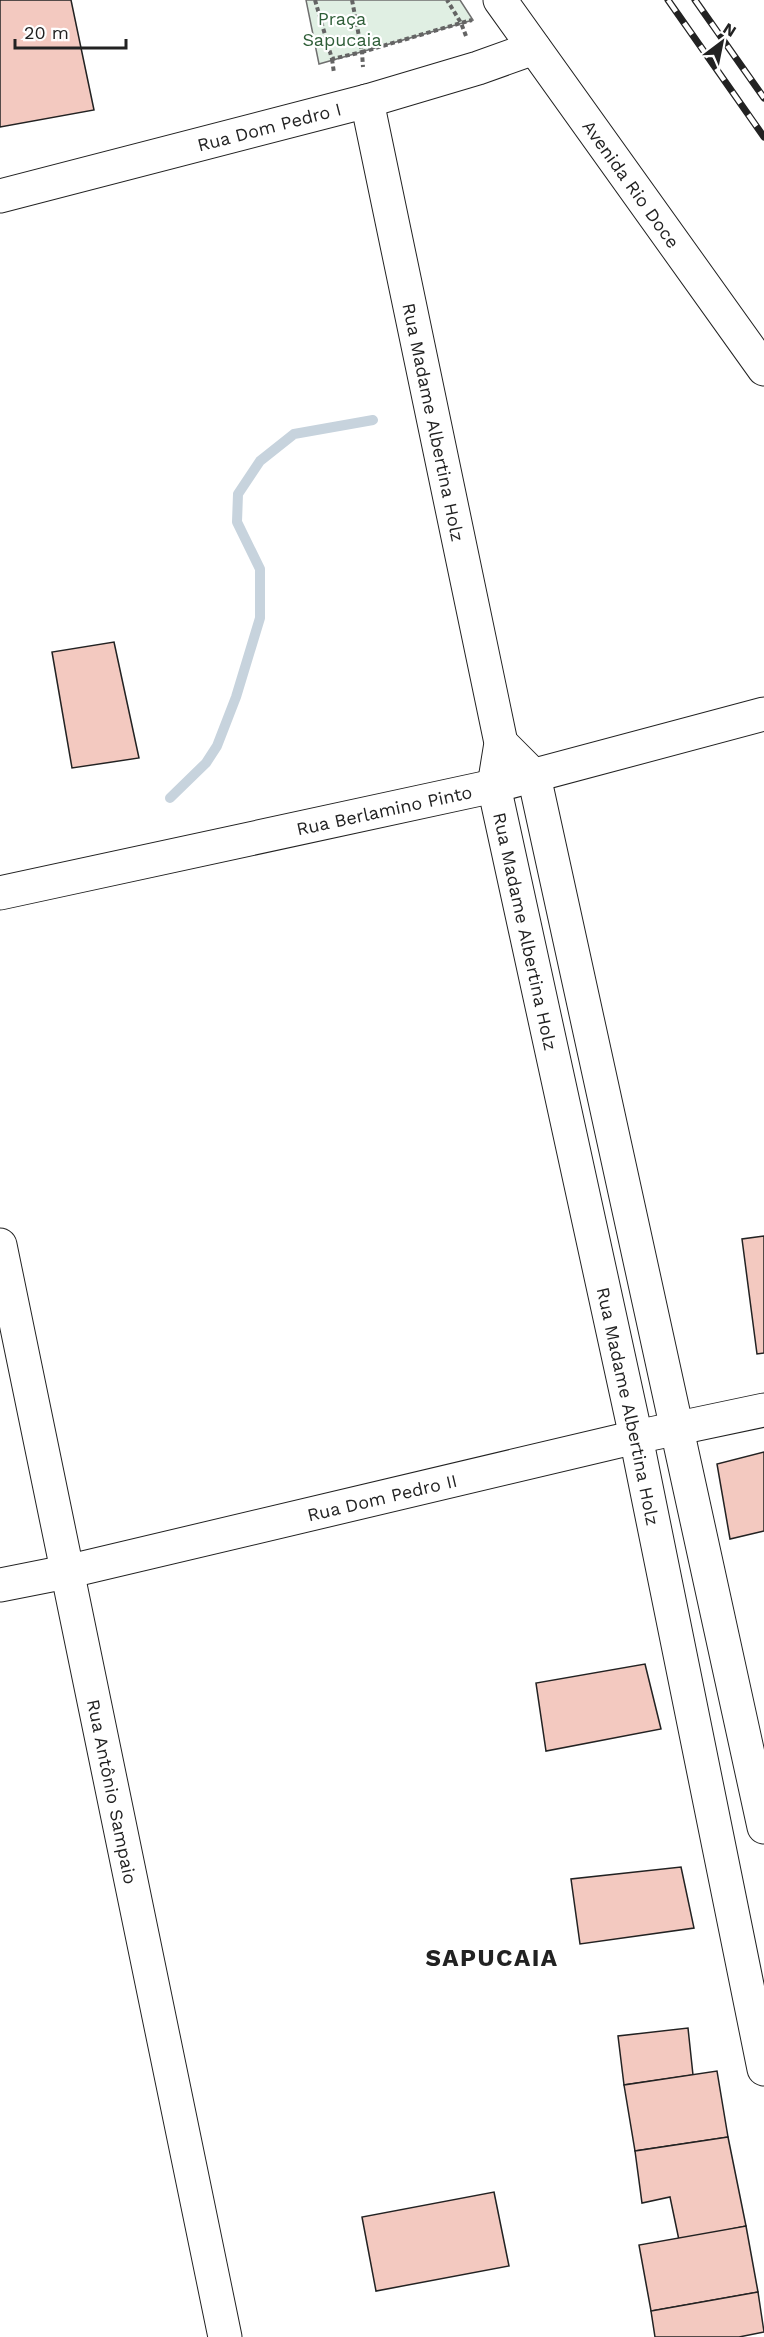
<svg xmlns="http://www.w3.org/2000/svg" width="764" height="2337" font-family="'Work Sans',sans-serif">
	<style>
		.green { fill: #e0efe3; stroke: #6f6f6f; stroke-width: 1.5 }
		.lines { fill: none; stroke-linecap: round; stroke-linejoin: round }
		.stream { stroke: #c7d3dd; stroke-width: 10 }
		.building { fill: #f3c9c0; stroke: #222; stroke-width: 1.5 }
		.minor-casing { stroke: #222; stroke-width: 35 }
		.path { stroke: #646464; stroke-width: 4; stroke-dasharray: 4.5 3; stroke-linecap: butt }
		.minor { stroke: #fff; stroke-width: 33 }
		.rail-casing { stroke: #222; stroke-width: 7 }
		.rail { stroke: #fff; stroke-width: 4.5; stroke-dasharray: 14; stroke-linecap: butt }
		.labels { text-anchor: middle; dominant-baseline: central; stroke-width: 4.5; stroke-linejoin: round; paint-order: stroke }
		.park-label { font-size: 18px; fill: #2f5e38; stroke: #fff }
		.street-label { font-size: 18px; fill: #222; stroke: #fff }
		.district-label { font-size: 24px; font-weight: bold; letter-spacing: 1.5px; fill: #222; stroke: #fff }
	</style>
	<rect width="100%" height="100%" fill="#fff"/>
	<!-- green -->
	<path class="green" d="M306,0H460L473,20L319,64Z"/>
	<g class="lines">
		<!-- stream -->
		<path class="stream" d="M170,798L206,763L217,746L236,697L260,618V569L237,522L238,494L260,461L294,434L373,420"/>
	</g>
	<!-- building -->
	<g class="building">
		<path d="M0,0H71L94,110L0,127Z"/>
		<path d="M114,642L139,758L72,768L52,652Z"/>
		<path d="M764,1236V1353L757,1354L742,1239Z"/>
		<path d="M764,1452V1531L730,1539L717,1464Z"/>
		<path d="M645,1664L661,1729L546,1751L536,1683Z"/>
		<path d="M681,1867L694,1928L580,1944L571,1879Z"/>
		<path d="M688,2028L693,2075L624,2085L618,2036Z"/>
		<path d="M717,2071L728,2137L635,2151L624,2085Z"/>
		<path d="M728,2137L746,2226L679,2240L670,2197L642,2203L635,2151Z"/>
		<path d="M494,2192L509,2266L376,2291L362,2217Z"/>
		<path d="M746,2226L758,2292L651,2311L639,2245Z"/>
		<path d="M758,2292L764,2332L739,2337H655L651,2311Z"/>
	</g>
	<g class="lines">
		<defs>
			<g id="minor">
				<path id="s1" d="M500,0L764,369"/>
				<path id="s2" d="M367,101L501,743L494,786L636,1437L764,2069"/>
				<path id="s3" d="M0,196L367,101L478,68L534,48"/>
				<path d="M501,743L534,776L764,1827"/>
				<path id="s4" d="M0,893L494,786L764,714"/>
				<path id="s5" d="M0,1245L225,2337"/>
				<path id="s6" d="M0,1585L66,1572L636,1437L764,1410"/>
			</g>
		</defs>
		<!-- minor casing -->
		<use href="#minor" class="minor-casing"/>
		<!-- path -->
		<g class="path">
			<path d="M315,0L332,59L362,52L363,67"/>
			<path d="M352,0L362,52L461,23L447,0"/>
			<path d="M466,36L461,23L472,20"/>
			<path d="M332,59L334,73"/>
		</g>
		<!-- minor -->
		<use href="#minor" class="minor"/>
		<defs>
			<g id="rail">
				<path d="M668,0L764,137"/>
				<path d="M695,0L764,98"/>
			</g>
		</defs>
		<!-- rail casing -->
		<use href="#rail" class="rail-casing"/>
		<!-- rail -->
		<use href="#rail" class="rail"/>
	</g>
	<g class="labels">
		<!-- park labels -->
		<g class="park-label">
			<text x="342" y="18">Praça<tspan x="342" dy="21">Sapucaia</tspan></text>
		</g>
		<!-- street labels -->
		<g class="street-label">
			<text stroke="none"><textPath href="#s3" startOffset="278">Rua Dom Pedro I</textPath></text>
			<text stroke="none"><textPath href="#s1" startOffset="226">Avenida Rio Doce</textPath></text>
			<text stroke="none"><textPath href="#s2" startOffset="328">Rua Madame Albertina Holz</textPath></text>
			<text stroke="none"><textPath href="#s4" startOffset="393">Rua Berlamino Pinto</textPath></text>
			<text stroke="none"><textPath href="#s2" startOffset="848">Rua Madame Albertina Holz</textPath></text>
			<text stroke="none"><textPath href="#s2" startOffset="1334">Rua Madame Albertina Holz</textPath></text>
			<text stroke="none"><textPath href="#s6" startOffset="392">Rua Dom Pedro II</textPath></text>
			<text stroke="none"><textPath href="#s5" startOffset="558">Rua Antônio Sampaio</textPath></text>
		</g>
		<!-- district labels -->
		<g class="district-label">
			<text x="492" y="1958">SAPUCAIA</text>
		</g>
	</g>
	<!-- north arrow -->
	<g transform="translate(722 42) rotate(32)" stroke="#ffffff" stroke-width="4.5" paint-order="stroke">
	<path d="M0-4.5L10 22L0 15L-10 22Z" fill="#222222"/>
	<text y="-9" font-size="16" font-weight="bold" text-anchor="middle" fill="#222222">N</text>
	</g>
	<!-- scale -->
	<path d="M15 39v9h111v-9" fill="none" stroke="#222222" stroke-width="3"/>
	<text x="24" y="39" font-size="18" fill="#222222" stroke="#ffffff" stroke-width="4.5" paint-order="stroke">20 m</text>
</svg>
